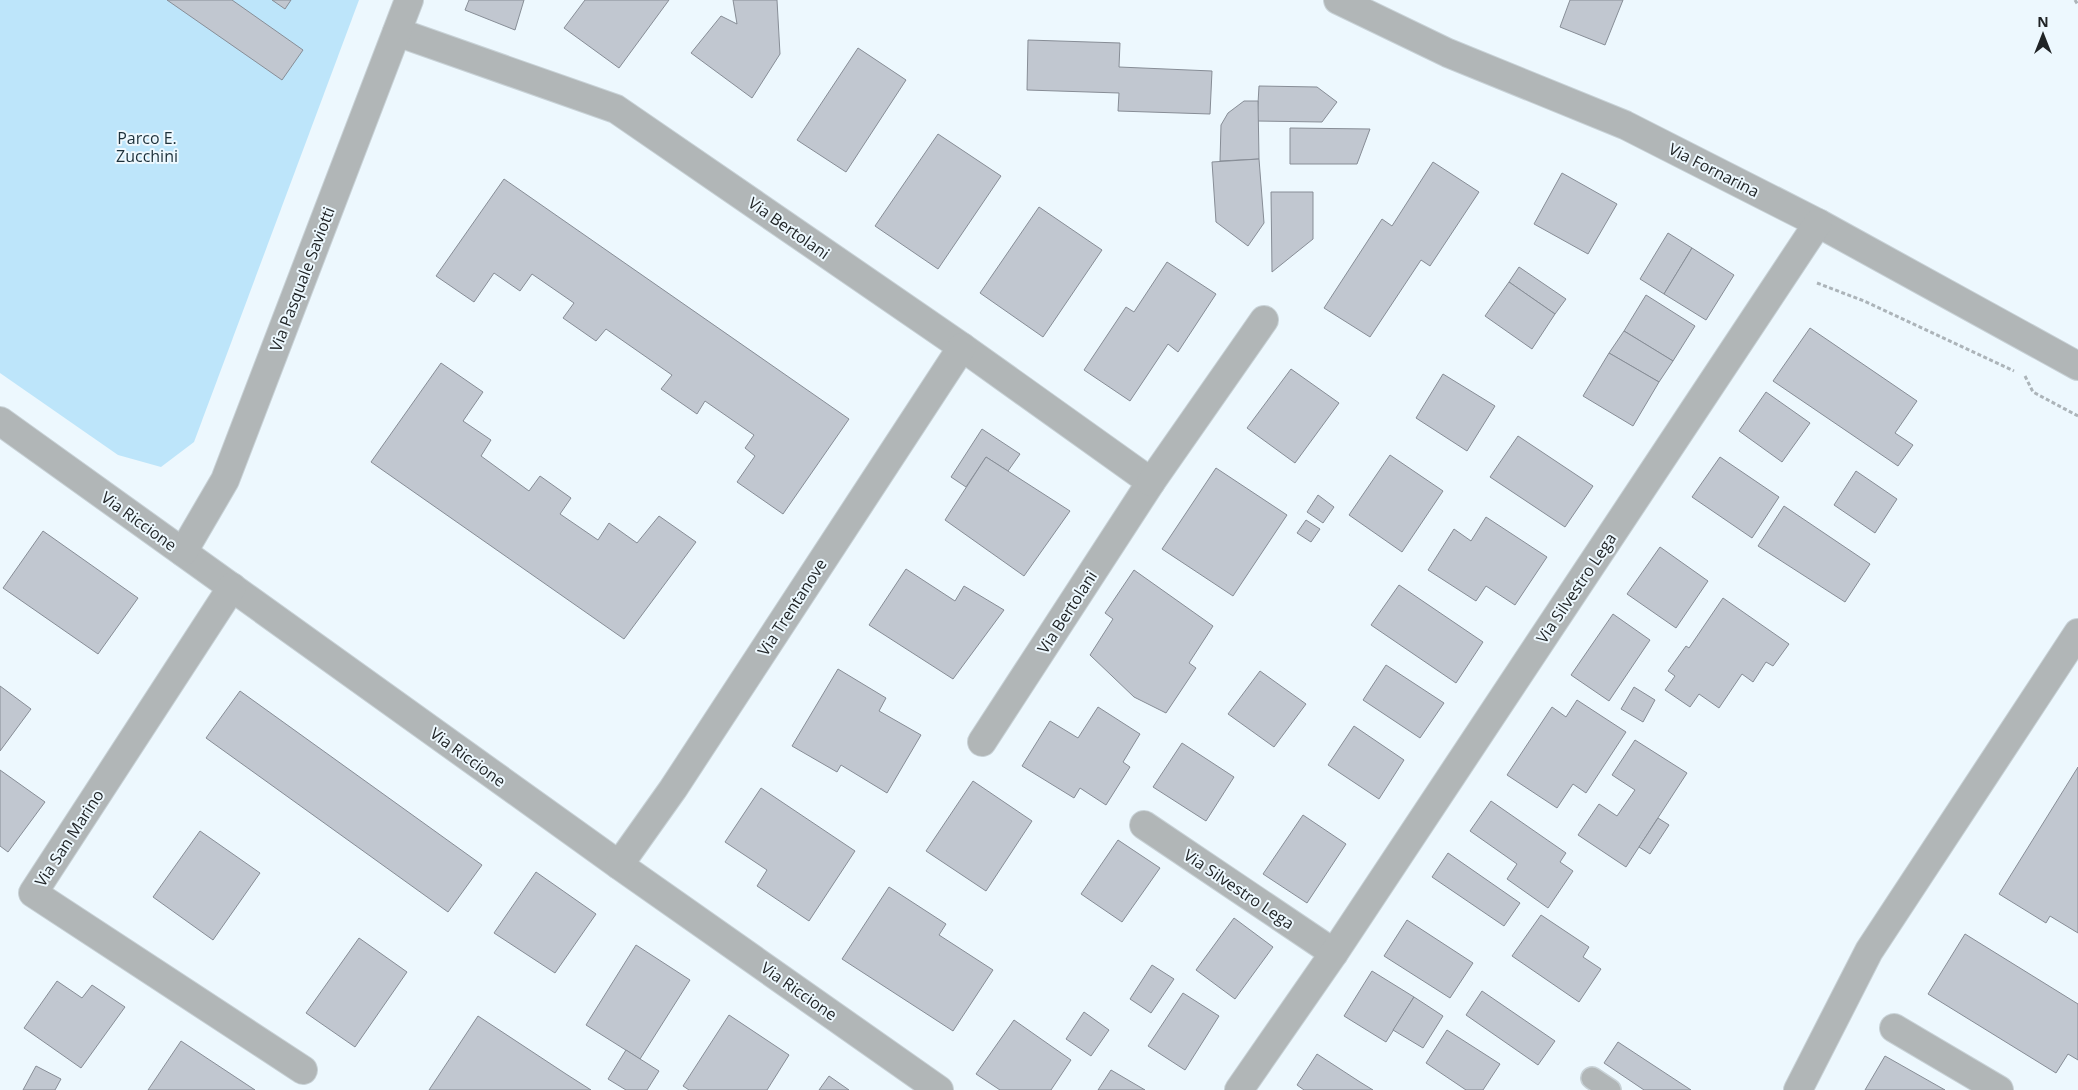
<svg xmlns="http://www.w3.org/2000/svg" width="2078" height="1090" font-family="'Open Sans',sans-serif">
	<style>
		.green { fill: #bde5fa }
		.building { fill: #c1c7d0; stroke: #878d96 }
		.lines { fill: none; stroke-linecap: round; stroke-linejoin: round }
		.service-casing { stroke: #c8d2d7; stroke-width: 24 }
		.minor-casing { stroke: #c8d2d7; stroke-width: 30 }
		.path { stroke: #acb4b9; stroke-width: 3; stroke-dasharray: 4 2.5; stroke-linecap: butt }
		.service { stroke: #b1b6b7; stroke-width: 21 }
		.minor { stroke: #b1b6b7; stroke-width: 28 }
		.labels { text-anchor: middle; dominant-baseline: central; stroke-width: 4; stroke-linejoin: round; paint-order: stroke }
		.park-label { font-size: 16px; fill: #1c303a; stroke: #edf8fe }
		.street-label { font-size: 16px; fill: #202426; stroke: #edf8fe }
	</style>
	<rect width="100%" height="100%" fill="#edf8fe"/>
	<!-- green -->
	<path class="green" d="M0,0H359L194,442L161,467L118,455L0,373Z"/>
	<!-- building -->
	<g class="building">
		<path d="M167,0H232L303,50L282,80Z"/>
		<path d="M272,0H291L285,9Z"/>
		<path d="M469,0H524L515,30L465,10Z"/>
		<path d="M585,0H669L619,68L564,28Z"/>
		<path d="M733,0H777L780,54L752,98L691,53L721,16L737,24Z"/>
		<path d="M1570,0H1623L1605,45L1560,27Z"/>
		<path d="M1028,40L1120,43L1119,67L1212,71L1210,114L1118,111L1119,93L1027,90Z"/>
		<path d="M858,48L906,80L846,172L797,140Z"/>
		<path d="M1259,86L1317,87L1337,102L1322,122L1257,121Z"/>
		<path d="M1244,101H1258L1259,159L1220,161L1221,125L1228,113Z"/>
		<path d="M1290,128L1370,129L1357,164H1290Z"/>
		<path d="M938,134L1001,176L938,269L875,226Z"/>
		<path d="M1259,159L1264,223L1248,246L1216,222L1212,162Z"/>
		<path d="M1433,162L1479,192L1430,266L1421,260L1370,337L1324,308L1382,219L1392,226Z"/>
		<path d="M1562,173L1617,204L1588,254L1534,224Z"/>
		<path d="M504,179L849,419L783,514L737,482L755,456L745,448L754,435L705,401L697,414L661,389L672,375L606,329L596,341L563,318L574,303L532,274L520,291L494,273L474,302L436,276Z"/>
		<path d="M1271,192H1313V239L1272,272Z"/>
		<path d="M1039,207L1102,250L1043,337L980,293Z"/>
		<path d="M1668,233L1692,248L1664,294L1640,279Z"/>
		<path d="M1692,248L1734,275L1706,320L1664,294Z"/>
		<path d="M1167,262L1216,294L1178,352L1168,344L1130,401L1084,370L1126,307L1134,312Z"/>
		<path d="M1519,267L1566,299L1555,314L1509,282Z"/>
		<path d="M1509,282L1555,314L1532,349L1485,316Z"/>
		<path d="M1646,295L1695,326L1673,361L1624,331Z"/>
		<path d="M1810,328L1917,401L1895,433L1913,445L1898,466L1773,381Z"/>
		<path d="M1624,331L1673,361L1659,382L1609,353Z"/>
		<path d="M1609,353L1659,382L1633,426L1583,396Z"/>
		<path d="M441,363L483,392L463,421L491,440L481,456L529,491L540,476L571,498L560,514L598,540L609,523L637,543L659,516L696,542L624,639L371,462Z"/>
		<path d="M1291,369L1339,403L1295,463L1247,428Z"/>
		<path d="M1443,374L1495,406L1467,451L1416,418Z"/>
		<path d="M1766,392L1810,423L1782,462L1739,431Z"/>
		<path d="M982,429L1020,454L1008,471L986,457L966,487L951,477Z"/>
		<path d="M1518,436L1593,486L1565,527L1490,477Z"/>
		<path d="M1390,455L1443,491L1402,552L1349,515Z"/>
		<path d="M986,457L1070,511L1024,576L945,520Z"/>
		<path d="M1720,457L1779,497L1752,538L1692,497Z"/>
		<path d="M1216,468L1287,515L1233,596L1162,549Z"/>
		<path d="M1856,471L1897,499L1875,533L1834,505Z"/>
		<path d="M1318,495L1334,507L1323,523L1307,512Z"/>
		<path d="M1784,506L1870,564L1845,602L1758,546Z"/>
		<path d="M1486,517L1547,557L1515,605L1486,586L1476,601L1428,570L1454,529L1471,541Z"/>
		<path d="M1306,520L1320,529L1311,542L1297,533Z"/>
		<path d="M43,531L138,598L98,654L3,588Z"/>
		<path d="M1660,547L1708,581L1676,628L1627,594Z"/>
		<path d="M906,569L955,601L964,586L1004,610L953,679L869,625Z"/>
		<path d="M1134,570L1213,626L1189,663L1196,668L1166,713L1134,697L1090,655L1113,619L1105,613Z"/>
		<path d="M1399,585L1483,642L1456,683L1371,625Z"/>
		<path d="M1723,598L1789,644L1773,666L1766,662L1753,682L1742,674L1719,708L1699,694L1690,707L1665,690L1675,676L1668,671L1686,646L1689,648Z"/>
		<path d="M1613,614L1650,640L1609,701L1571,675Z"/>
		<path d="M1386,665L1444,703L1420,738L1363,700Z"/>
		<path d="M838,669L886,698L879,711L921,735L887,793L841,765L837,772L792,746Z"/>
		<path d="M1260,671L1306,704L1274,747L1228,714Z"/>
		<path d="M0,686L31,709L0,751Z"/>
		<path d="M1634,687L1655,700L1643,722L1621,709Z"/>
		<path d="M240,691L482,865L448,912L206,738Z"/>
		<path d="M1577,700L1626,732L1586,793L1573,784L1557,808L1507,775L1552,707L1566,717Z"/>
		<path d="M1098,707L1140,734L1123,762L1130,767L1106,805L1080,788L1074,798L1022,766L1050,721L1078,738Z"/>
		<path d="M1354,726L1404,760L1379,799L1328,765Z"/>
		<path d="M1635,740L1687,773L1626,867L1578,835L1599,804L1617,816L1635,790L1612,775Z"/>
		<path d="M1182,743L1234,777L1206,821L1153,787Z"/>
		<path d="M2078,767V933L2050,916L2046,923L1999,894Z"/>
		<path d="M0,770L45,802L8,852L0,846Z"/>
		<path d="M973,781L1032,821L986,891L926,851Z"/>
		<path d="M761,788L855,851L809,921L757,886L767,870L725,842Z"/>
		<path d="M1491,801L1566,853L1560,862L1573,871L1548,908L1507,879L1517,864L1470,831Z"/>
		<path d="M1303,815L1346,844L1307,903L1263,874Z"/>
		<path d="M1658,818L1669,825L1650,854L1639,847Z"/>
		<path d="M200,831L260,873L213,940L153,897Z"/>
		<path d="M1118,840L1160,868L1122,922L1081,894Z"/>
		<path d="M1448,853L1520,903L1504,926L1432,877Z"/>
		<path d="M536,872L596,914L555,973L494,933Z"/>
		<path d="M889,887L946,924L939,935L993,970L953,1031L842,959Z"/>
		<path d="M1541,915L1589,947L1583,957L1601,969L1579,1002L1512,956Z"/>
		<path d="M1234,918L1273,947L1235,999L1196,970Z"/>
		<path d="M1407,920L1473,963L1450,998L1384,956Z"/>
		<path d="M1965,934L2078,1004V1060L2068,1054L2056,1073L1928,994Z"/>
		<path d="M359,938L407,972L355,1047L306,1013Z"/>
		<path d="M636,945L690,980L640,1059L586,1025Z"/>
		<path d="M1152,965L1174,979L1151,1013L1130,999Z"/>
		<path d="M1372,971L1414,997L1386,1042L1344,1016Z"/>
		<path d="M57,981L82,998L92,985L125,1007L81,1068L24,1028Z"/>
		<path d="M1482,991L1555,1041L1538,1065L1466,1015Z"/>
		<path d="M1183,993L1219,1016L1185,1070L1148,1046Z"/>
		<path d="M1414,997L1443,1016L1423,1048L1393,1030Z"/>
		<path d="M1084,1012L1109,1030L1091,1056L1066,1039Z"/>
		<path d="M729,1015L789,1055L767,1090H689L683,1086Z"/>
		<path d="M478,1016L566,1074L591,1090H429Z"/>
		<path d="M1014,1020L1071,1060L1051,1090H1000L976,1074Z"/>
		<path d="M1447,1030L1500,1064L1483,1090H1466L1426,1063Z"/>
		<path d="M181,1041L255,1090H148Z"/>
		<path d="M1618,1042L1691,1090H1644L1604,1063Z"/>
		<path d="M626,1050L659,1071L647,1090H626L608,1079Z"/>
		<path d="M1317,1054L1360,1082L1373,1090H1304L1297,1085Z"/>
		<path d="M1885,1056L1945,1090H1865Z"/>
		<path d="M36,1066L61,1079L55,1090H23Z"/>
		<path d="M1111,1070L1145,1090H1098Z"/>
		<path d="M829,1076L849,1090H819Z"/>
	</g>
	<g class="lines">
		<defs>
			<path id="service" d="M1592,1078L1610,1090"/>
			<g id="minor">
				<path d="M1338,0L1448,53L1625,125L1818,223L2078,366"/>
				<path d="M397,32L616,109L962,347L1151,482L982,742"/>
				<path d="M0,421L619,865L939,1090"/>
				<path d="M1151,482L1264,320"/>
				<path d="M183,552L225,480L409,0"/>
				<path d="M232,587L33,893L303,1070"/>
				<path d="M1144,825L1334,953"/>
				<path d="M619,865L673,789L962,347"/>
				<path d="M1894,1028L1999,1090"/>
				<path d="M1239,1090L1334,953L1818,223"/>
				<path d="M1798,1090L1869,951L2078,633"/>
			</g>
		</defs>
		<!-- service casing -->
		<use href="#service" class="service-casing"/>
		<!-- minor casing -->
		<use href="#minor" class="minor-casing"/>
		<!-- path -->
		<g class="path">
			<path d="M2075,0L2078,5"/>
			<path d="M1817,283L1864,301L2014,371"/>
			<path d="M2025,376L2033,392L2078,416"/>
		</g>
		<!-- service -->
		<use href="#service" class="service"/>
		<!-- minor -->
		<use href="#minor" class="minor"/>
	</g>
	<g class="labels">
		<!-- park labels -->
		<g class="park-label">
			<text x="147" y="138">Parco E.<tspan x="147" dy="18">Zucchini</tspan></text>
		</g>
		<!-- street labels -->
		<g class="street-label">
			<text transform="translate(1714 170) rotate(27)">Via Fornarina</text>
			<text transform="translate(789 228) rotate(35)">Via Bertolani</text>
			<text transform="translate(302 279) rotate(-69)">Via Pasquale Saviotti</text>
			<text transform="translate(139 521) rotate(36)">Via Riccione</text>
			<text transform="translate(1576 588) rotate(-56)">Via Silvestro Lega</text>
			<text transform="translate(792 607) rotate(-57)">Via Trentanove</text>
			<text transform="translate(1067 612) rotate(-57)">Via Bertolani</text>
			<text transform="translate(468 757) rotate(36)">Via Riccione</text>
			<text transform="translate(69 838) rotate(-57)">Via San Marino</text>
			<text transform="translate(1239 889) rotate(34)">Via Silvestro Lega</text>
			<text transform="translate(799 991) rotate(35)">Via Riccione</text>
		</g>
	</g>
	<!-- north arrow -->
	<g transform="translate(2043 35)" stroke="#edf8fe" stroke-width="4" paint-order="stroke">
	<path d="M0-4L9 19L0 12L-9 19Z" fill="#202426"/>
	<text y="-8" font-size="14" font-weight="bold" text-anchor="middle" fill="#202426">N</text>
	</g>
</svg>
